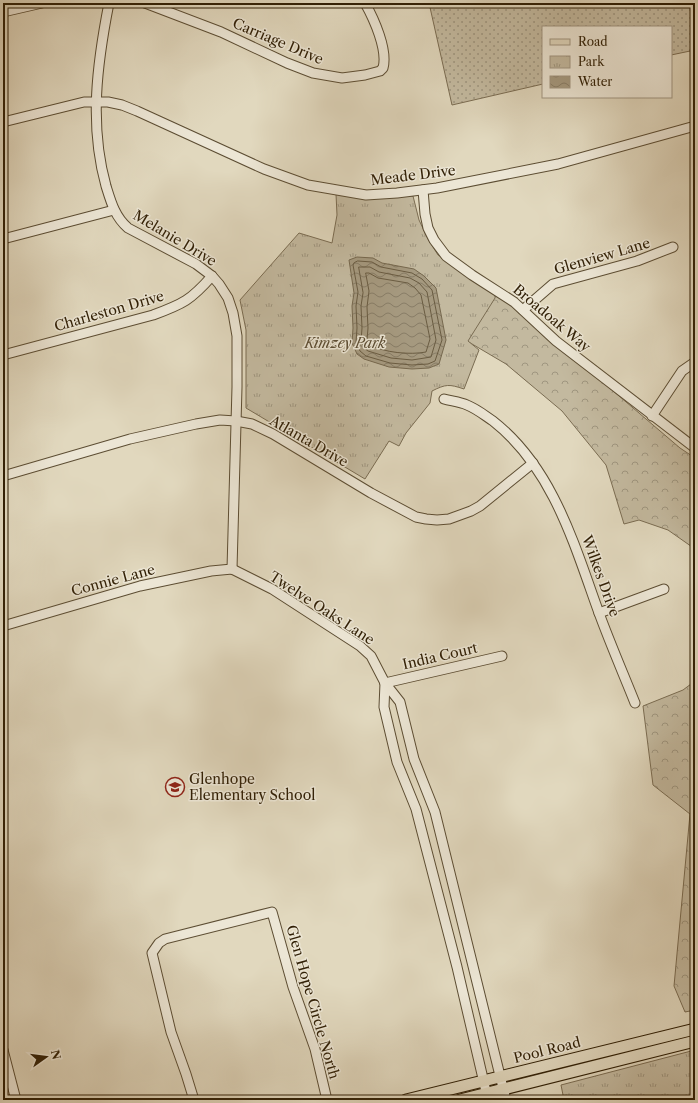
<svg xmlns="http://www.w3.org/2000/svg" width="698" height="1103" font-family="'Libre Caslon Text',serif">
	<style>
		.grass { fill: url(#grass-dots); stroke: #7a6c52 }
		.forest { fill: url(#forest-crowns); stroke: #7a6c52 }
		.park { fill: url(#park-tufts); stroke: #7a6c52 }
		.water { fill: url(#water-waves); stroke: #76684e }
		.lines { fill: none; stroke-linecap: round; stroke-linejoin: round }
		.shore { stroke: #6a5c42; stroke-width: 1 }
		.minor-casing { stroke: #5c4d33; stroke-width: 11 }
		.major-casing { stroke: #301f05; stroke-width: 13 }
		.minor { stroke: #ece6d5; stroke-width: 9 }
		.major { stroke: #e1d8be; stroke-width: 11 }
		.labels { text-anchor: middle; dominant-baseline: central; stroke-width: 3; stroke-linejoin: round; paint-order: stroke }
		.street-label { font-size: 14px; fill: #301f05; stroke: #ece6d5 }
		.park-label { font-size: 14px; font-style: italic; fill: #5c4d33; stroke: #ece6d5 }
		.poi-label { font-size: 14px; fill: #301f05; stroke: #ece6d5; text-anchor: start }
	</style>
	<defs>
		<pattern id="grass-dots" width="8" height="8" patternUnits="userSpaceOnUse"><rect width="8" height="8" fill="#c3b99f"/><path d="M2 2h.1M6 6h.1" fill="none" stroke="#9f9680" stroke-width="1.8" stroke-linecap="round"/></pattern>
		<pattern id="forest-crowns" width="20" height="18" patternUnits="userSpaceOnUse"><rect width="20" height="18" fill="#c3b99f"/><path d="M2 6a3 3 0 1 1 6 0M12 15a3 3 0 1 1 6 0" fill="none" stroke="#9f9680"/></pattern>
		<pattern id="park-tufts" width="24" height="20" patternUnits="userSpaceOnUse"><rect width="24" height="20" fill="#c3b99f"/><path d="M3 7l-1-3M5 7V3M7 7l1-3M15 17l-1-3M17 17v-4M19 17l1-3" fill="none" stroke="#9f9680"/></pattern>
		<pattern id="water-waves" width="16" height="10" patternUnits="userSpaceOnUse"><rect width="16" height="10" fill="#a5997f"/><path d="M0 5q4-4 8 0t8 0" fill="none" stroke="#877c66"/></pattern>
	</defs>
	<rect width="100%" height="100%" fill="#e1d8be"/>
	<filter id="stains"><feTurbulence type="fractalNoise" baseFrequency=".005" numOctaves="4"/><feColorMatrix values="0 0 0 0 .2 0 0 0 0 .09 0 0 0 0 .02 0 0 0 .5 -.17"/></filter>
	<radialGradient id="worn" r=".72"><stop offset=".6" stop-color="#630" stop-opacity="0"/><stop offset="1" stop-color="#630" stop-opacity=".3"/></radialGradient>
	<!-- grass -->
	<path class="grass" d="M429,3H695V50L671,55V27H543V84L452,105Z"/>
	<!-- forest -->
	<g class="forest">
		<path d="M496,291L680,448L695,458V549L668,530L639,520L624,524L606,465L562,411L506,364L467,341Z"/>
		<path d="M695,681V1010L685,1012L674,986L690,814L653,785L643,706L683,690Z"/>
	</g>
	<!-- park -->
	<g class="park">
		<path d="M336,194L413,196L419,220L428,239L438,255L496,291L495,298L468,341L479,350L464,389C449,384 446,384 432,391L430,403L406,433L399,446L389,441L365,479L246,408V330L240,300L299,233L332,243L337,215Z"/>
		<path d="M695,1050V1100H564L561,1085Z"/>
	</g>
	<!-- water -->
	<path class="water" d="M357,257L373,258L382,263L414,269L424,276L436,288L446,340L439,364L429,368L412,369L389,367L364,359L357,354L352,343L353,328L352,306L354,293L349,260Z"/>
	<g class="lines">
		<!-- shore -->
		<g class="shore">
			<path d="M358,261L372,262L381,267L412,273L422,279L432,290L442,340L435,361L428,364L412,365L390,363L366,356L360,351L356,342L357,328L356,306L358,292L353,265L354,263Z"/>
			<path d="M359,267H370L379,272L410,278L419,283L427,292L436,340L431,357L412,360L391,358L368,351L364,348L361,341L362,328L361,306L363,293Z"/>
			<path d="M366,273H369L378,278L408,283L415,288L421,295L430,339L426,352C411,355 383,353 369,344L367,340L368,328L367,307L369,291L366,275Z"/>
		</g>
		<defs>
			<g id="minor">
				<path d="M109,3C97,64 89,125 106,186C111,202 115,217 128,228L196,264L212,276L219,284L228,298L233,313L237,336V387L232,569"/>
				<path d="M145,3L221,32L287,63L313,73L342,78L365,75L380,71L383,68C388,50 374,19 365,3"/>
				<path d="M3,12L42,3"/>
				<path d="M3,122L84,102H108L122,105L137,111L264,169L308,185L366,195L397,193L437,188L558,164L695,126"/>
				<path d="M423,190L425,214L428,228L434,240L446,256L472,275L514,302L556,341L695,448"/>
				<path d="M3,239L114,210"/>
				<path d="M523,310L553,284L637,261L673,247"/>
				<path d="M3,355L153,315C183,304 191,300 212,276"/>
				<path d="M444,399C451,401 460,402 467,405C477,409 484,415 493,421C553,468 574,544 599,613C610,643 623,673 635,703"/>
				<path d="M652,416L682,371L695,362"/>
				<path d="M3,476L130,439L196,424L220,420L236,421L252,424L273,434L371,493L416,517L426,519L437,520L449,519L471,511L480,506L533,463"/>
				<path d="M232,569L272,589L360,646L371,656L385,683L400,702L414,759L435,812L506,1100"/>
				<path d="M599,613L664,589"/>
				<path d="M3,626L140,586L211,571L232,569"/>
				<path d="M385,683L384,707L397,762L416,809L457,967L488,1100"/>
				<path d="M385,683L502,656"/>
				<path d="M3,1050L16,1100"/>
				<path d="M194,1100L186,1074L171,1032L152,953L159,943L165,939L272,912L293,987L315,1049L327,1100"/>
			</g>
			<g id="major">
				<path d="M406,1100L695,1029"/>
				<path d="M460,1100L695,1041"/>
			</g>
		</defs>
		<!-- minor casing -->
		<use href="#minor" class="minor-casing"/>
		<!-- major casing -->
		<use href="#major" class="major-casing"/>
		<!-- minor -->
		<use href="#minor" class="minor"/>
		<!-- major -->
		<use href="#major" class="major"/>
	</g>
	<!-- icons -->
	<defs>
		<symbol id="school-ring" viewBox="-11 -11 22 22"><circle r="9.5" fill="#ece6d5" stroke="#8f2418" stroke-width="1.5"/><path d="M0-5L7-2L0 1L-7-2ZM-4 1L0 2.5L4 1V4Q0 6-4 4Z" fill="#8f2418"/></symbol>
	</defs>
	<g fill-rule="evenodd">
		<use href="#school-ring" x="164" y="776" width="22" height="22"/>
	</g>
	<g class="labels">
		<!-- street labels -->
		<g class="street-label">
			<text transform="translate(278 41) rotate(23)">Carriage Drive</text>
			<text transform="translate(413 175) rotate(-7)">Meade Drive</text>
			<text transform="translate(175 238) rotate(31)">Melanie Drive</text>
			<text transform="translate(602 256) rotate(-16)">Glenview Lane</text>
			<text transform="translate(109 311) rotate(-16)">Charleston Drive</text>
			<text transform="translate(552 318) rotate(40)">Broadoak Way</text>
			<text transform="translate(309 441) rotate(30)">Atlanta Drive</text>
			<text transform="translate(601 576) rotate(70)">Wilkes Drive</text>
			<text transform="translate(113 580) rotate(-15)">Connie Lane</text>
			<text transform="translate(322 608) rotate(33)">Twelve Oaks Lane</text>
			<text transform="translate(440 656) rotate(-13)">India Court</text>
			<text transform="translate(313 1002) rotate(74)">Glen Hope Circle North</text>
			<text transform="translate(547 1050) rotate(-14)">Pool Road</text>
		</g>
		<!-- park labels -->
		<g class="park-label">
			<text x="345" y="343">Kimzey Park</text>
		</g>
		<!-- poi labels -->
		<g class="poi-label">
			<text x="189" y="779">Glenhope<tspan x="189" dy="16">Elementary School</tspan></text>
		</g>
	</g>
	<!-- margin -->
	<rect width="698" height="1103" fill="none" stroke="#e1d8be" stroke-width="16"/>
	<rect x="4" y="4" width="690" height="1095" fill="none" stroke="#301f05" stroke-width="2"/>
	<rect x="8" y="8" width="682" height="1087" fill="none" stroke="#301f05"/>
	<!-- legend -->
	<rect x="542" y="26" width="130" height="72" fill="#ece6d5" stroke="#a19682"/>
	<rect x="550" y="39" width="20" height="6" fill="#e1d8be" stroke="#a19682"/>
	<text x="578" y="46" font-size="12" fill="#301f05">Road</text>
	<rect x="550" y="56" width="20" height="12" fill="url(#park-tufts)" stroke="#a19682"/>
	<text x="578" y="66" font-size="12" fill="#301f05">Park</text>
	<rect x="550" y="76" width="20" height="12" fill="url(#water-waves)" stroke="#a19682"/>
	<text x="578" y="86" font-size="12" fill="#301f05">Water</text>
	<!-- north arrow -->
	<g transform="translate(46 1057) rotate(76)" stroke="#ece6d5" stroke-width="3" paint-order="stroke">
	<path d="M0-3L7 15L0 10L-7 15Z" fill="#301f05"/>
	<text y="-6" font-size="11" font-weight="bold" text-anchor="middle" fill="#301f05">N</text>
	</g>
	<rect width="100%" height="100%" filter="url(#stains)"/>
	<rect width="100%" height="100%" fill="url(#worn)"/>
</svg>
